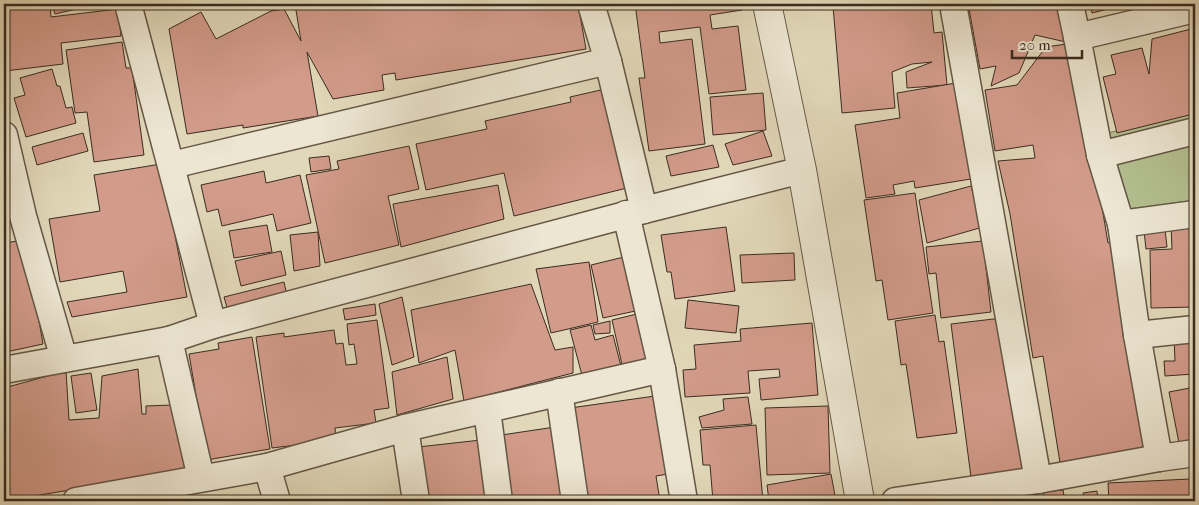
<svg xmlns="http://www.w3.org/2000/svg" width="1199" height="505" font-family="'IM FELL French Canon',serif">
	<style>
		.green { fill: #b3bf8f; stroke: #777658 }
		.building { fill: #d29b8a; stroke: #3b2c20 }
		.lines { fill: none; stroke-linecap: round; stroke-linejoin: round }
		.minor-casing { stroke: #645746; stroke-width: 29 }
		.tertiary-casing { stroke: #645746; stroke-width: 30 }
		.minor { stroke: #ece6d2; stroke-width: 26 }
		.tertiary { stroke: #ece6d2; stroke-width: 28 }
	</style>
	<rect width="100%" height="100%" fill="#e1d8b9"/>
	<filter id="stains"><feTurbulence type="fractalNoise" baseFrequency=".004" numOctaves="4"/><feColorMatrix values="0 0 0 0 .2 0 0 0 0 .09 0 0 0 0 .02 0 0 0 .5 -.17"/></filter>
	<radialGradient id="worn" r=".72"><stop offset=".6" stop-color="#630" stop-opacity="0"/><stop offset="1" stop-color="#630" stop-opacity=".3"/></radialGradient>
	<!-- green -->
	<path class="green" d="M1195,111V200L1111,211L1096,136Z"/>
	<!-- building -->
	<g class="building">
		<path d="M4,4H50L51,17L118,9L121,36L61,43L63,64L5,71Z"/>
		<path d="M52,4H98L55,14Z"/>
		<path d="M295,4H578L586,49L396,80L395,73L382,75L384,90L333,99L307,52L318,116L243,128V125L187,134L169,29L201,12L216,39L271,11L284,9L301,41Z"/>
		<path d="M635,4H742V10L710,15L712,29L738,26L746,90L709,94L700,27L659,32L660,43L692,39L705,144L649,151L639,78H645Z"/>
		<path d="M831,4H931L934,33L942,32L947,85L907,88L906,72L932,62L912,64L892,72L895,108L842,113L833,6Z"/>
		<path d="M965,4H1059L1066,42L1035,35L1019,73L991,86L996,66L980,69L969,9L966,10Z"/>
		<path d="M1090,4H1128L1092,13Z"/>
		<path d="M1195,28V118L1193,114L1117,133L1103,77L1116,74L1111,55L1142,48L1149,74L1152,39Z"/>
		<path d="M122,42L126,68H132L144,155L94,162L87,112L75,113L66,50Z"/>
		<path d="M1073,43L1098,183L1108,243L1114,242L1147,456L1061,469L1043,356L1033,358L1010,214L998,161L1035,158L1033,145L995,151L985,90L1017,85L1046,47Z"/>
		<path d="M52,69L57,86H60L66,108L72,107L76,123L26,137L14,98L25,95L20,78Z"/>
		<path d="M956,83L971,179L915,188L914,181L893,185L895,194L866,198L855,125L900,118L897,93Z"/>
		<path d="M605,89L627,188L514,216L504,173L426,190L416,144L487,129L485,121L571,102L570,97Z"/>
		<path d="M763,93L766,130L713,135L710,97Z"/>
		<path d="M763,131L772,156L733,165L725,144Z"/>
		<path d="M83,133L88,151L37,165L32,147Z"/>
		<path d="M713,145L719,167L671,176L666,156Z"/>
		<path d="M409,146L419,189L388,196L399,245L325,263L306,175L339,169L337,161Z"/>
		<path d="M329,156L331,169L311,172L309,158Z"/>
		<path d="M161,164L187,297L72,317L67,302L127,292L123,271L60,282L49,219L100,211L94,175Z"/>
		<path d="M264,171L266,183L300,175L311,223L277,231L273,214L222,226L218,209L207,212L201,185Z"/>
		<path d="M498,185L504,219L401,247L393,204Z"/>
		<path d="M971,186L983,227L927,243L919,200Z"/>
		<path d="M915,193L933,313L888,320L882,280L876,281L864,200Z"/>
		<path d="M1195,224V307L1151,308L1150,250L1172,249L1171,225Z"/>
		<path d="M267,225L272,252L234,258L229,231Z"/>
		<path d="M726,227L735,291L675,299L671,272H667L661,235Z"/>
		<path d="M1165,229L1167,247L1146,249L1144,231Z"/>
		<path d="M318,232L320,266L294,271L290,235Z"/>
		<path d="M25,240L43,344L6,352L4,341V301L8,300L4,274V243Z"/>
		<path d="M983,241L991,312L941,318L936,273L929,274L926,247Z"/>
		<path d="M281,251L286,275L241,286L235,261Z"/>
		<path d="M794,253L795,280L742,283L740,255Z"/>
		<path d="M628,256L640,310L603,318L591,265Z"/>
		<path d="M589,262L598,322L551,333L536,269Z"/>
		<path d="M284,282L288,300L229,315L224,297Z"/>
		<path d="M531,284L555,350L573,347V373L464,401L455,350L419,363L411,310Z"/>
		<path d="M402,297L414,357L392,365L379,304Z"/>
		<path d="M688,300L739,306L736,333L685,328Z"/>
		<path d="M375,304L376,315L345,320L343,309Z"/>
		<path d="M637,314L648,364L623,369L612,320Z"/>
		<path d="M935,315L939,342L944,341L957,433L917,438L906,364L901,365L895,321Z"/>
		<path d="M1002,318L1027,478L972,485L951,324Z"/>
		<path d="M377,320L389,408L374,410L376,423L335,428L336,440L272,448L256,337L284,333V337L334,330L336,344L343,343L346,365L357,364L354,344L349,345L347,324Z"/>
		<path d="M610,321V333L595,334L593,325Z"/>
		<path d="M812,323L818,395L761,400L759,379L780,377L779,369L748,371L750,393L685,397L683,370L696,369L694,345L741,341L740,329Z"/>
		<path d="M591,325L595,340L613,335L622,370L583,379L570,330Z"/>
		<path d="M1195,336V387L1194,374L1165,376L1164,361H1175L1174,337Z"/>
		<path d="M252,337L270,449L207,460L189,354L219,349L218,343Z"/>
		<path d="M447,357L453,399L397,415L392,372Z"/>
		<path d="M138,369L142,414H146V406L172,405L190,470L4,501V388L66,371L69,420L99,418L102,376Z"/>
		<path d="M91,373L97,410L76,413L71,376Z"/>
		<path d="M1190,388L1195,438L1179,443L1169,392Z"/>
		<path d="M655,396L668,474L656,476L660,501H584L570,408Z"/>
		<path d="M748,397L752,424L702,428L699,417L724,410L723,399Z"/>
		<path d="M828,406L830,473L767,475L765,408Z"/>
		<path d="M756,425L763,501H713L710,465H703L700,430Z"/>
		<path d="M555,427L566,501H505L495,436Z"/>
		<path d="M481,440L489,501H424L418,447Z"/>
		<path d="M831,474L836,501H769L767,485Z"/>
		<path d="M1190,475H1195V501H1109L1108,483L1190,479Z"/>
		<path d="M1063,490L1065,501H1044L1043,492Z"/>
		<path d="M1097,491L1098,501H1085L1083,493Z"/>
		<path d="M1034,495L1035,501H998V500Z"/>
	</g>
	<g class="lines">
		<defs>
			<g id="minor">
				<path d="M128,4L213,325"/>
				<path d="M591,4L608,61L644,210"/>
				<path d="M953,4L1038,480"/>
				<path d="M1070,4L1077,37L1100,155L1121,224L1137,335L1159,458"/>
				<path d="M1077,37L1195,9"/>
				<path d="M4,135L23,216L64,359"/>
				<path d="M1100,155L1195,131"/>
				<path d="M172,165L608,61"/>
				<path d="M626,214L662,369L684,501"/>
				<path d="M1121,224L1195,214"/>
				<path d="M1137,335L1195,329"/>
				<path d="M169,340L201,478"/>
				<path d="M4,370L169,340L213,325L644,210L802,170"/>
				<path d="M559,392L575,501"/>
				<path d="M487,410L499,501"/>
				<path d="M405,428L416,501"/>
				<path d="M267,467L277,501"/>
				<path d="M76,501L267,467L405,428L662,369"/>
				<path d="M895,501L1038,480L1159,458L1195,453"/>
			</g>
			<path id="tertiary" d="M767,4L802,170L860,501"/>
		</defs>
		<!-- minor casing -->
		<use href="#minor" class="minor-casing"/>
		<!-- tertiary casing -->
		<use href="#tertiary" class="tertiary-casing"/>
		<!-- minor -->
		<use href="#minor" class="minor"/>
		<!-- tertiary -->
		<use href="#tertiary" class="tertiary"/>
	</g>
	<!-- margin -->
	<rect width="1199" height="505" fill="none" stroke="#e1d8b9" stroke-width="20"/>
	<rect x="5" y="5" width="1189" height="495" fill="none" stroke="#3b2c20" stroke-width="2.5"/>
	<rect x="10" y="10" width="1179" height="485" fill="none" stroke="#3b2c20"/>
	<!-- scale -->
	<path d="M1012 50v8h70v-8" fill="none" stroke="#3b2c20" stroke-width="2.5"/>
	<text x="1019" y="50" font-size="15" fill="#3b2c20" stroke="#ece6d2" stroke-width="4" paint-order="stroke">20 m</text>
	<rect width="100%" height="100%" filter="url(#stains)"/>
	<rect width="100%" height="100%" fill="url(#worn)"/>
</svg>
